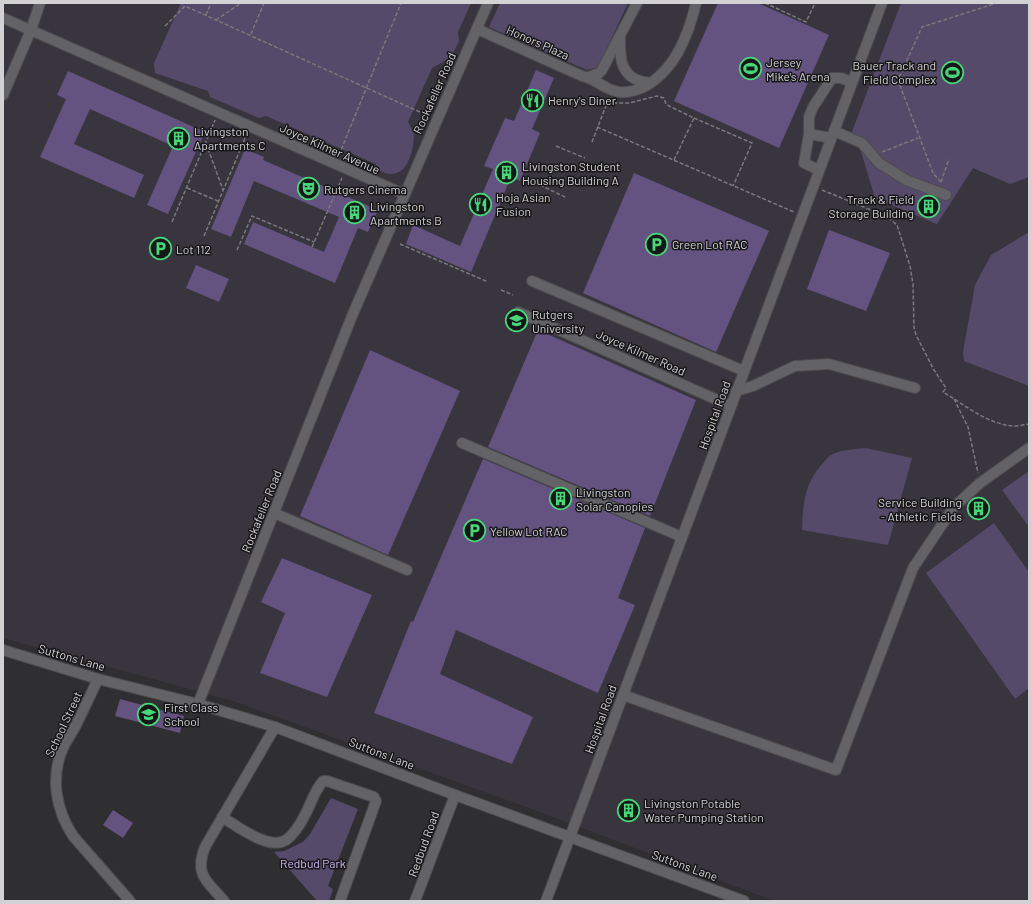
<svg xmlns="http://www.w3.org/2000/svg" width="1032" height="904" font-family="Barlow,sans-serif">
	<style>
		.built { fill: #38353e }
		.green { fill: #554a69 }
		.building { fill: #645380 }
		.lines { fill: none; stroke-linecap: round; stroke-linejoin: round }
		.minor-casing { stroke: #4b4b4d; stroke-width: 12 }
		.path { stroke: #7a797c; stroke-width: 1.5; stroke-dasharray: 4 2; stroke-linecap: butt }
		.minor { stroke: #636266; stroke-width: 10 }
		.labels { text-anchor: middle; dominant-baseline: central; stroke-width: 3; stroke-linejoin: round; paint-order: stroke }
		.street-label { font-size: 12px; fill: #d2d2d4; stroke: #171618 }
		.poi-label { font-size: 12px; fill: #d2d2d4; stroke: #171618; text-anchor: start }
		.park-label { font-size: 12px; fill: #d0bbf4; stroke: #171618 }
	</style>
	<rect width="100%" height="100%" fill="#2f2e31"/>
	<!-- built -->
	<path class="built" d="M3,3H1029V901H774L556,818L233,701L3,638Z"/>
	<!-- green -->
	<g class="green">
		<path d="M181,3H471L458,32L459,42L450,58L432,68L408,122C410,126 413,130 414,134C414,148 409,175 390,174C386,174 382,171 378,170L376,164L266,116L259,118L210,97L208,91L155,73L154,63Z"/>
		<path d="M500,3H628L599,65L595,68L587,70L489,27Z"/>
		<path d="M901,3H1029V177L1010,184L973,168L937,224L875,198L859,145L848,142Z"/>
		<path d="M1029,232V386L964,361L963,352L975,285L991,255Z"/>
		<path d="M866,448L912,458L888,545L802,530C803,504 804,484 823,463C825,461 827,458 829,456C839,450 854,449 866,448Z"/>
		<path d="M1029,471V527L1002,490Z"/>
		<path d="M994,523L1029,572V688L1015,699L926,573Z"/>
		<path d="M331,798L358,809L328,886L333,889L329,901H317L274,852L284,851L303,842L310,834Z"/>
	</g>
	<!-- building -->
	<g class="building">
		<path d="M718,3H758L829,35L779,148L674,101Z"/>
		<path d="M536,70L554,78L532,129L540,133L520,181L511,177L471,272L406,244L413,225L460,246L493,169L484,166L505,118L514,121Z"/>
		<path d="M68,71L205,132L168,214L147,205L173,146L90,109L74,144L144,175L134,198L40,157L66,99L57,95Z"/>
		<path d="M245,149L264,157L263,160L378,210L368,232L358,228L335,283L244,244L253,222L324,252L339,217L254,181L231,237L211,229Z"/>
		<path d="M634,173L769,231L716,352L583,293Z"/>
		<path d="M923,196L941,203L936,217L917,210Z"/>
		<path d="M829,230L890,253L866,311L807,289Z"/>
		<path d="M196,265L229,279L219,302L186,288Z"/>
		<path d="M538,330L696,400L650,516L488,447Z"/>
		<path d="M370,350L460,391L388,555L300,516Z"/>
		<path d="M483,459L645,528L618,598L635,605L598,693L456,630L440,674L533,717L512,764L374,713L411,621L413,622Z"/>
		<path d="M983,498L990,509L974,520L966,509Z"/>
		<path d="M282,558L372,595L327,697L260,673L285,613L261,602Z"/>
		<path d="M120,699L184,716L180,733L115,716Z"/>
		<path d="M627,803L635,806L631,816L623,813Z"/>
		<path d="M113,810L133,823L123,838L103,825Z"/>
	</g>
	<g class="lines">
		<defs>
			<g id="minor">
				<path d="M3,18L404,194"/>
				<path d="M477,29L582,76C594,78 603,88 615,91C624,94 634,91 642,88C674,72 688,37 696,3"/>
				<path d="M620,36C620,51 619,71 635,79C639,81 646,82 650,83"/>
				<path d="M589,77L599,73L602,70L637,3"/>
				<path d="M3,95L31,30L40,3"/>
				<path d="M834,131L862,143L879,163L906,180L946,195"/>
				<path d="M809,134V117L813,107L832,78H841L852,82"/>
				<path d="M819,170L804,163L809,134L831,138"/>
				<path d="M532,281L744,371"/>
				<path d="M518,312L731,406"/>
				<path d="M736,391L753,386L795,366L829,364L915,388"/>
				<path d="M462,443L682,537"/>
				<path d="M274,513L407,570"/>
				<path d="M3,650L98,679L198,704L275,727L455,795L744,901"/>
				<path d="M98,679C91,694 84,709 77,723C73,732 67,739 63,748C50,777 56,810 73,836L130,901"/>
				<path d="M623,695L836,770L913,568L954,507L980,483L1029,448"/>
				<path d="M198,704L352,316L488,3"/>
				<path d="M222,817C237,826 269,851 286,840C295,834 301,823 306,813C311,803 315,790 323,781H327L374,797L376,801L340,901"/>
				<path d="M224,901C207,881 194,875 205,847L275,727"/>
				<path d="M415,901L455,795"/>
				<path d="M546,901L882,3"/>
			</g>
		</defs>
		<!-- minor casing -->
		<use href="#minor" class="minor-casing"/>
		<!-- path -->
		<g class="path">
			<path d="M765,3L806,22L815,3"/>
			<path d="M206,15L211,3"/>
			<path d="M216,20L241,3"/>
			<path d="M165,26L185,6L422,113"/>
			<path d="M251,34L264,3"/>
			<path d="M694,118L752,143L733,186"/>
			<path d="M597,127L794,212"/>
			<path d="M592,142L607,103H629L657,96L664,98L666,104L669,106L694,118L674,160"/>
			<path d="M206,143L223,190"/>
			<path d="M556,146L585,158"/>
			<path d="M882,152L918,138"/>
			<path d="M339,155L401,3"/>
			<path d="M941,182L933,173L898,80L922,27L997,3"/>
			<path d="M941,182L949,159"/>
			<path d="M540,185L567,198"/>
			<path d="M187,188L218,201"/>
			<path d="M822,190L888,217L897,225L910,266L913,284L914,327L916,335L934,370L946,388L943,392C965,405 987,424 1013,426C1018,426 1024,425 1029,424"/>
			<path d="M172,222L215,120"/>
			<path d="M204,236L246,136"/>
			<path d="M400,244L488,282"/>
			<path d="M312,247L342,178"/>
			<path d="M237,250L252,216L314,242"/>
			<path d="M501,290L513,295"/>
			<path d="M954,399L968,427L978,473"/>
		</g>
		<!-- minor -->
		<use href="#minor" class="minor"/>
	</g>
	<!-- icons -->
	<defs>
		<symbol id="stadium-ring" viewBox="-11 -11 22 22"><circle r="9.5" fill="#171618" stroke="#46d779" stroke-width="1.5"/><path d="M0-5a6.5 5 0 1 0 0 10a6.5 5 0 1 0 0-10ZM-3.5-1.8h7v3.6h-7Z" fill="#46d779"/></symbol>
		<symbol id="restaurant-ring" viewBox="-11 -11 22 22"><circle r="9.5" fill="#171618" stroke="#46d779" stroke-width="1.5"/><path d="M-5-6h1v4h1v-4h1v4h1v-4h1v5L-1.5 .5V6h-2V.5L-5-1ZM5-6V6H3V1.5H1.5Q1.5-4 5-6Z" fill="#46d779"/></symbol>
		<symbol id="building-ring" viewBox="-11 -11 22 22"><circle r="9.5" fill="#171618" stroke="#46d779" stroke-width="1.5"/><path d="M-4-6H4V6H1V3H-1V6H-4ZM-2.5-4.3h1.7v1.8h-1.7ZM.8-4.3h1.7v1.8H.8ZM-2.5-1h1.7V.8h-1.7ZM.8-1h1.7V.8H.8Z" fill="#46d779"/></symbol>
		<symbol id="theatre-ring" viewBox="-11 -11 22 22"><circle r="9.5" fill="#171618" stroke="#46d779" stroke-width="1.5"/><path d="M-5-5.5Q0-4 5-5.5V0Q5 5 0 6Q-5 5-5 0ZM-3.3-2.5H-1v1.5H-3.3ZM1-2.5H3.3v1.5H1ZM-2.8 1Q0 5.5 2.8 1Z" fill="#46d779"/></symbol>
		<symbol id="parking-ring" viewBox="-11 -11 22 22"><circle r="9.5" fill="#171618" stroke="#46d779" stroke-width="1.5"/><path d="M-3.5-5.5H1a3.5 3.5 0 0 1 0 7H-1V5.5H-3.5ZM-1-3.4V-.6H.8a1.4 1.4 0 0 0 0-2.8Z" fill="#46d779"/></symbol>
		<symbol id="university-ring" viewBox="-11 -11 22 22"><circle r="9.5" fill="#171618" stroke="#46d779" stroke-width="1.5"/><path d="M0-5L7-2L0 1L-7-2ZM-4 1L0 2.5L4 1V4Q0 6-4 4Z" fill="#46d779"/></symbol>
		<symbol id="school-ring" viewBox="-11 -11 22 22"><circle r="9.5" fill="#171618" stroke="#46d779" stroke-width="1.5"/><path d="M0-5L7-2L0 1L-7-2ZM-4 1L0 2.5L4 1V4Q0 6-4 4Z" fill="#46d779"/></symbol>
	</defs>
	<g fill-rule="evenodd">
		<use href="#stadium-ring" x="738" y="56" width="25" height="25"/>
		<use href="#stadium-ring" x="940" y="60" width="25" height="25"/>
		<use href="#restaurant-ring" x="520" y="88" width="25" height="25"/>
		<use href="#building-ring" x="166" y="126" width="25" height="25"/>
		<use href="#building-ring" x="494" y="160" width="25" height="25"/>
		<use href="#theatre-ring" x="296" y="176" width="25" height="25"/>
		<use href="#restaurant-ring" x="468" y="192" width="25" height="25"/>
		<use href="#building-ring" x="916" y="194" width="25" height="25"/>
		<use href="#building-ring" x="342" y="200" width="25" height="25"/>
		<use href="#parking-ring" x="644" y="232" width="25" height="25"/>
		<use href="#parking-ring" x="148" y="236" width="25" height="25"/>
		<use href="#university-ring" x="504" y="308" width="25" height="25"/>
		<use href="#building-ring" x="548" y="486" width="25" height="25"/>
		<use href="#building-ring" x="966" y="496" width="25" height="25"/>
		<use href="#parking-ring" x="462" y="518" width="25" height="25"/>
		<use href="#school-ring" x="136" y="702" width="25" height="25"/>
		<use href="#building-ring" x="616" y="798" width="25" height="25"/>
	</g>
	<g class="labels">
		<!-- street labels -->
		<g class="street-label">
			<text transform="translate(538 42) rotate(24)">Honors Plaza</text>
			<text transform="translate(434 93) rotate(-66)">Rockafeller Road</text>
			<text transform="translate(330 148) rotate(24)">Joyce Kilmer Avenue</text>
			<text transform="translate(641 352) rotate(24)">Joyce Kilmer Road</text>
			<text transform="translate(714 415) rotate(-70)">Hospital Road</text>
			<text transform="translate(261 511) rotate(-68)">Rockafeller Road</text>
			<text transform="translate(72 657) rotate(16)">Suttons Lane</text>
			<text transform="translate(600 719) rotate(-70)">Hospital Road</text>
			<text transform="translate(63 724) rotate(-65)">School Street</text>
			<text transform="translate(382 753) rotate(21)">Suttons Lane</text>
			<text transform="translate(423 844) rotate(-70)">Redbud Road</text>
			<text transform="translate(685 865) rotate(20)">Suttons Lane</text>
		</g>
		<!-- poi labels -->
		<g class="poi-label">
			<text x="766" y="62">Jersey<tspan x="766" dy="14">Mike's Arena</tspan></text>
			<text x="936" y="65" text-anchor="end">Bauer Track and<tspan x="936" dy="14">Field Complex</tspan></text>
			<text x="548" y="100">Henry's Diner</text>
			<text x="194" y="131">Livingston<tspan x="194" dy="14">Apartments C</tspan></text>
			<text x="522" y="166">Livingston Student<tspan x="522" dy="14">Housing Building A</tspan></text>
			<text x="324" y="189">Rutgers Cinema</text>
			<text x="496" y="197">Hoja Asian<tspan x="496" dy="14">Fusion</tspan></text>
			<text x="914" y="199" text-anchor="end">Track &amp; Field<tspan x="914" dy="14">Storage Building</tspan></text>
			<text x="370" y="206">Livingston<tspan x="370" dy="14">Apartments B</tspan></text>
			<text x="672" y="244">Green Lot RAC</text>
			<text x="176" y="249">Lot 112</text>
			<text x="532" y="314">Rutgers<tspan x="532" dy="14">University</tspan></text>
			<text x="576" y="492">Livingston<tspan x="576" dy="14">Solar Canopies</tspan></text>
			<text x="962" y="502" text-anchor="end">Service Building<tspan x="962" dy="14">- Athletic Fields</tspan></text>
			<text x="490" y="531">Yellow Lot RAC</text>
			<text x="164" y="707">First Class<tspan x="164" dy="14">School</tspan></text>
			<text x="644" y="803">Livingston Potable<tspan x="644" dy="14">Water Pumping Station</tspan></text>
		</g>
		<!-- park labels -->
		<g class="park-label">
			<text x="313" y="863">Redbud Park</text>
		</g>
	</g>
	<!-- border -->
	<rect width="1032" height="904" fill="none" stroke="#d2d2d4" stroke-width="8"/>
</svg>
